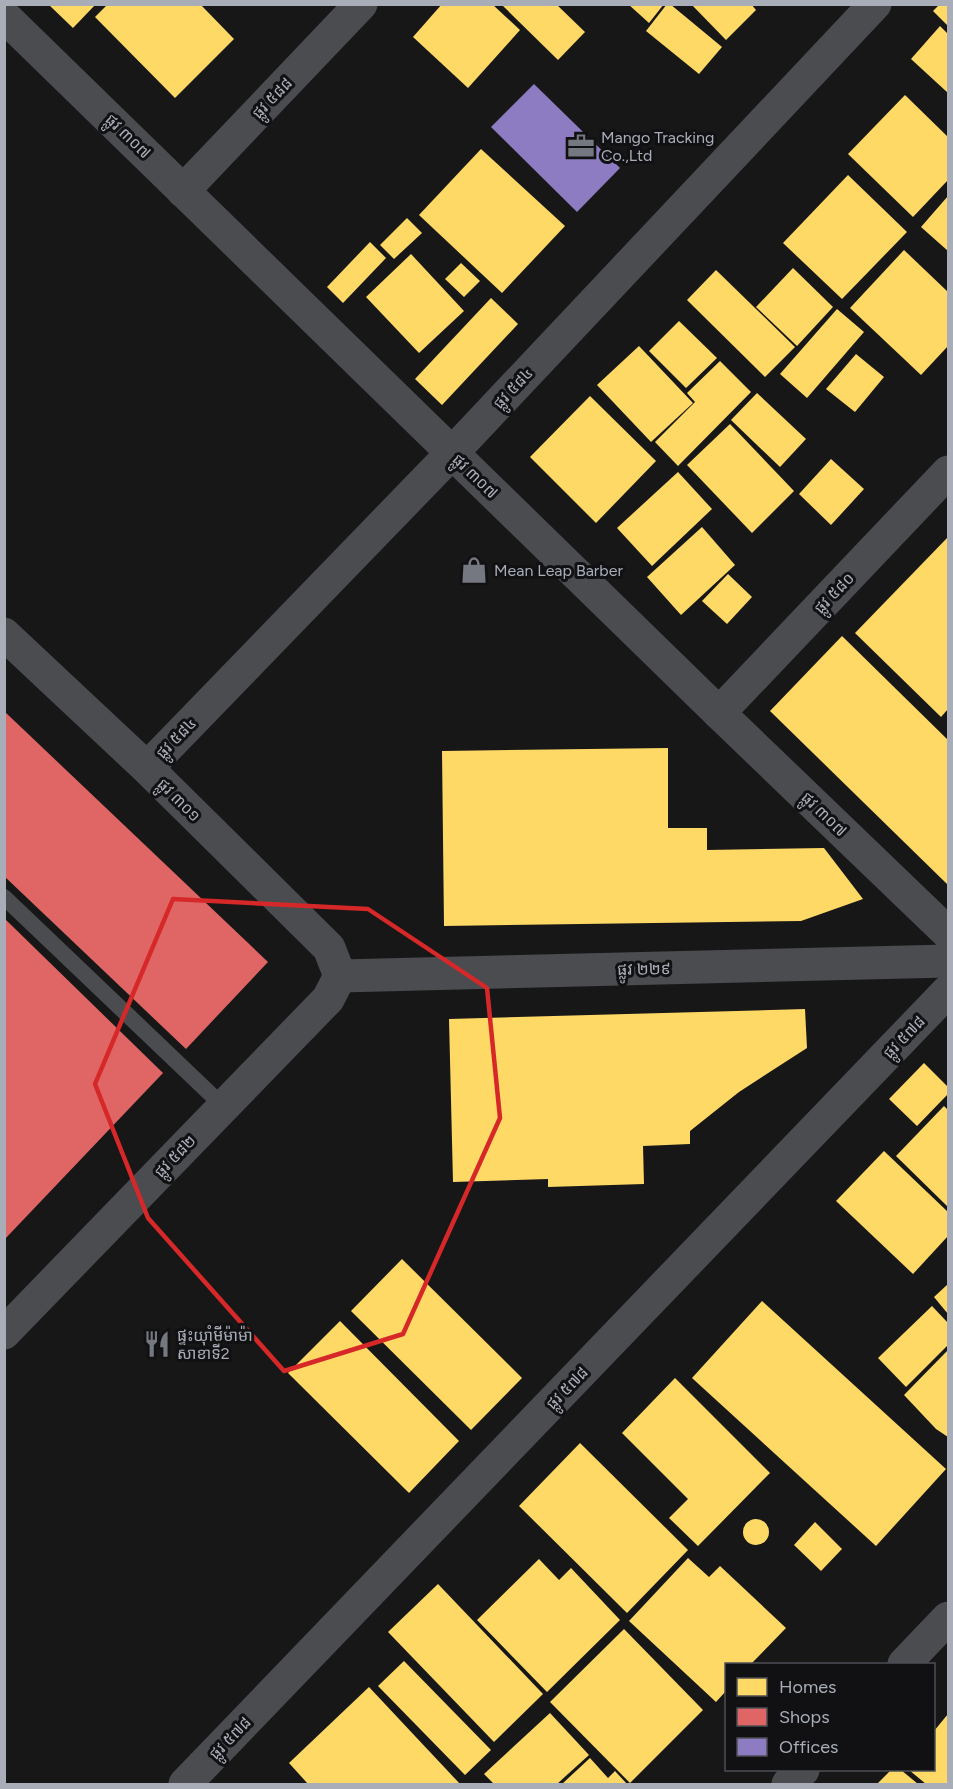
<svg xmlns="http://www.w3.org/2000/svg" width="953" height="1789" font-family="Figtree,'Noto Sans Khmer',sans-serif">
	<style>
		.homes { fill: #ffd966 }
		.shops { fill: #e06666 }
		.offices { fill: #8e7cc3 }
		.lines { fill: none; stroke-linecap: round; stroke-linejoin: round }
		.service { stroke: #4b4c50; stroke-width: 16 }
		.minor { stroke: #4b4c50; stroke-width: 33 }
		.tertiary { stroke: #4b4c50; stroke-width: 33 }
		.marked { fill: none; stroke: #d62828; stroke-width: 4.5; stroke-linejoin: round }
		.labels { text-anchor: middle; dominant-baseline: central; stroke-width: 6; stroke-linejoin: round; paint-order: stroke }
		.street-label { font-size: 16px; fill: #a8adb8; stroke: #111113 }
		.poi-label { font-size: 16px; fill: #a8adb8; stroke: #111113; text-anchor: start }
	</style>
	<rect width="100%" height="100%" fill="#171717"/>
	<!-- homes -->
	<g class="homes">
		<path d="M48,4H96L73,28Z"/>
		<path d="M108,4H200L234,39L175,98L95,17Z"/>
		<path d="M442,4H492L520,30L468,88L413,37Z"/>
		<path d="M501,4H556L585,32L558,60Z"/>
		<path d="M628,4H664L649,23Z"/>
		<path d="M667,4H670L722,47L699,74L646,31Z"/>
		<path d="M691,4H751L756,10L726,40Z"/>
		<path d="M940,4H948V26L933,11Z"/>
		<path d="M940,26L948,34V93L911,59Z"/>
		<path d="M905,95L948,137V180L913,217L848,154Z"/>
		<path d="M481,149L565,226L502,293L419,215Z"/>
		<path d="M848,175L907,232L842,299L783,243Z"/>
		<path d="M948,196V251L921,227Z"/>
		<path d="M407,218L422,233L394,259L380,245Z"/>
		<path d="M370,242L386,258L343,303L327,287Z"/>
		<path d="M904,250L948,292V346L921,375L850,308Z"/>
		<path d="M411,254L464,311L419,353L366,297Z"/>
		<path d="M461,263L480,281L464,297L445,279Z"/>
		<path d="M793,268L833,307L797,346L756,307Z"/>
		<path d="M716,270L795,347L765,377L687,300Z"/>
		<path d="M491,298L518,324L442,405L415,379Z"/>
		<path d="M837,309L864,332L807,398L780,374Z"/>
		<path d="M679,321L717,358L686,388L649,351Z"/>
		<path d="M639,346L693,403L651,442L597,385Z"/>
		<path d="M856,354L884,377L855,412L826,389Z"/>
		<path d="M720,361L751,392L678,466L655,442L695,402L687,393Z"/>
		<path d="M757,393L806,439L780,467L731,420Z"/>
		<path d="M590,396L656,461L596,523L530,457Z"/>
		<path d="M730,424L794,491L752,533L687,465Z"/>
		<path d="M831,459L864,489L831,525L799,494Z"/>
		<path d="M678,472L712,509L652,566L617,528Z"/>
		<path d="M702,527L735,565L681,615L647,577Z"/>
		<path d="M948,537V709L941,717L855,633Z"/>
		<path d="M728,574L752,597L727,624L702,601Z"/>
		<path d="M842,636L948,740V885L770,711Z"/>
		<path d="M668,748V828H707V850L824,848L863,899L801,921L444,926L442,751Z"/>
		<path d="M805,1009L807,1048L739,1092L690,1131V1144L643,1146L644,1184L548,1187V1179L453,1182L449,1019Z"/>
		<path d="M924,1063L948,1087V1094L917,1126L889,1099Z"/>
		<path d="M944,1106L948,1110V1207L896,1156Z"/>
		<path d="M884,1151L948,1212V1236L913,1274L836,1201Z"/>
		<path d="M402,1259L522,1378L471,1430L351,1311Z"/>
		<path d="M948,1284V1314L934,1297Z"/>
		<path d="M762,1301L946,1469L876,1546L692,1378Z"/>
		<path d="M932,1306L948,1323V1345L906,1387L878,1358Z"/>
		<path d="M340,1321L459,1441L409,1493L288,1373Z"/>
		<path d="M948,1350V1437L936,1429L904,1395Z"/>
		<path d="M675,1378L770,1473L698,1546L669,1518L688,1499L622,1433Z"/>
		<path d="M580,1443L688,1550L627,1613L519,1506Z"/>
		<circle cx="756" cy="1532" r="13"/>
		<path d="M815,1522L842,1549L821,1571L794,1545Z"/>
		<path d="M688,1558L709,1577L720,1566L786,1628L751,1664H726V1691L716,1702L629,1621Z"/>
		<path d="M539,1559L559,1580L571,1568L620,1620L547,1692L477,1620Z"/>
		<path d="M438,1584L543,1694L494,1742L388,1632Z"/>
		<path d="M624,1629L703,1710L630,1783L550,1702Z"/>
		<path d="M404,1661L491,1750L465,1775L378,1686Z"/>
		<path d="M369,1687L460,1784H308L289,1763Z"/>
		<path d="M550,1713L589,1755L557,1784H494L484,1774Z"/>
		<path d="M948,1714V1784H926L909,1770H934V1731Z"/>
		<path d="M590,1758L608,1778L615,1771L627,1784H562Z"/>
		<path d="M891,1770H901L918,1784H877Z"/>
	</g>
	<!-- shops -->
	<g class="shops">
		<path d="M4,711L268,962L186,1049L4,876Z"/>
		<path d="M4,918L163,1073L4,1240Z"/>
	</g>
	<!-- offices -->
	<path class="offices" d="M534,84L620,168L577,212L491,127Z"/>
	<g class="lines">
		<!-- service -->
		<path class="service" d="M4,897L223,1106"/>
		<!-- minor -->
		<g class="minor">
			<path d="M4,16L719,713L948,933"/>
			<path d="M183,191L361,4"/>
			<path d="M4,634L147,768L329,948L340,976"/>
			<path d="M719,713L948,472"/>
			<path d="M147,768L452,453L875,4"/>
			<path d="M340,976L948,961"/>
			<path d="M4,1333L328,999L340,976"/>
			<path d="M185,1784L948,991"/>
		</g>
		<!-- tertiary -->
		<g class="tertiary">
			<path d="M904,1664L948,1618"/>
			<path d="M788,1784L803,1770"/>
		</g>
	</g>
	<!-- marked area -->
	<path class="marked" d="M173,899L368,909L487,988L500,1118L403,1334L284,1371L148,1218L95,1084Z"/>
	<!-- icons -->
	<defs>
		<symbol id="office-bare" viewBox="-9 -9 18 18"><path d="M-6-3h4V-5.5h4V-3h4V5H-6ZM-1-4.5V-3h2v-1.5ZM-6 0V1H6V0Z" fill="#757880" stroke="#111113" stroke-width="2.5" paint-order="stroke"/></symbol>
		<symbol id="shop-bare" viewBox="-9 -9 18 18"><path d="M-5-2.5h2.3a2.7 3.5 0 0 1 5.4 0H5L5.5 6h-11ZM-1.5-2.5h3a1.5 2.3 0 0 0-3 0Z" fill="#757880" stroke="#111113" stroke-width="2.5" paint-order="stroke"/></symbol>
		<symbol id="restaurant-bare" viewBox="-9 -9 18 18"><path d="M-5-6h1v4h1v-4h1v4h1v-4h1v5L-1.5 .5V6h-2V.5L-5-1ZM5-6V6H3V1.5H1.5Q1.5-4 5-6Z" fill="#757880" stroke="#111113" stroke-width="2.5" paint-order="stroke"/></symbol>
	</defs>
	<g fill-rule="evenodd">
		<use href="#office-bare" x="562" y="127" width="38" height="38"/>
		<use href="#shop-bare" x="455" y="551" width="38" height="38"/>
		<use href="#restaurant-bare" x="138" y="1325" width="38" height="38"/>
	</g>
	<g class="labels">
		<!-- street labels -->
		<g class="street-label">
			<text transform="translate(272 98) rotate(-46)">ផ្លូវ ៥៨៨</text>
			<text transform="translate(128 136) rotate(44)">ផ្លូវ ៣០៧</text>
			<text transform="translate(513 388) rotate(-47)">ផ្លូវ ៥៨៤</text>
			<text transform="translate(475 476) rotate(44)">ផ្លូវ ៣០៧</text>
			<text transform="translate(834 593) rotate(-46)">ផ្លូវ ៥៨០</text>
			<text transform="translate(176 738) rotate(-46)">ផ្លូវ ៥៨៤</text>
			<text transform="translate(179 800) rotate(45)">ផ្លូវ ៣០១</text>
			<text transform="translate(824 814) rotate(44)">ផ្លូវ ៣០៧</text>
			<text transform="translate(644 969) rotate(-1)">ផ្លូវ ២២៩</text>
			<text transform="translate(904 1037) rotate(-46)">ផ្លូវ ៥៧៨</text>
			<text transform="translate(175 1156) rotate(-46)">ផ្លូវ ៥៨២</text>
			<text transform="translate(567 1388) rotate(-46)">ផ្លូវ ៥៧៨</text>
			<text transform="translate(230 1738) rotate(-46)">ផ្លូវ ៥៧៨</text>
		</g>
		<!-- poi labels -->
		<g class="poi-label">
			<text x="601" y="137">Mango Tracking<tspan x="601" dy="18">Co.,Ltd</tspan></text>
			<text x="494" y="570">Mean Leap Barber</text>
			<text x="177" y="1335">ផ្ទះយ៉ាំមីម៉ាម៉ា<tspan x="177" dy="18">សាខាទី2</tspan></text>
		</g>
	</g>
	<!-- border -->
	<rect width="953" height="1789" fill="none" stroke="#a8adb8" stroke-width="12"/>
	<!-- legend -->
	<rect x="725" y="1663" width="210" height="108" fill="#111113" stroke="#4d4f55" stroke-width="1.5"/>
	<rect x="737" y="1678" width="30" height="18" fill="#ffd966" stroke="#4d4f55" stroke-width="1.5"/>
	<text x="779" y="1693" font-size="18" fill="#a8adb8">Homes</text>
	<rect x="737" y="1708" width="30" height="18" fill="#e06666" stroke="#4d4f55" stroke-width="1.5"/>
	<text x="779" y="1723" font-size="18" fill="#a8adb8">Shops</text>
	<rect x="737" y="1738" width="30" height="18" fill="#8e7cc3" stroke="#4d4f55" stroke-width="1.5"/>
	<text x="779" y="1753" font-size="18" fill="#a8adb8">Offices</text>
</svg>
